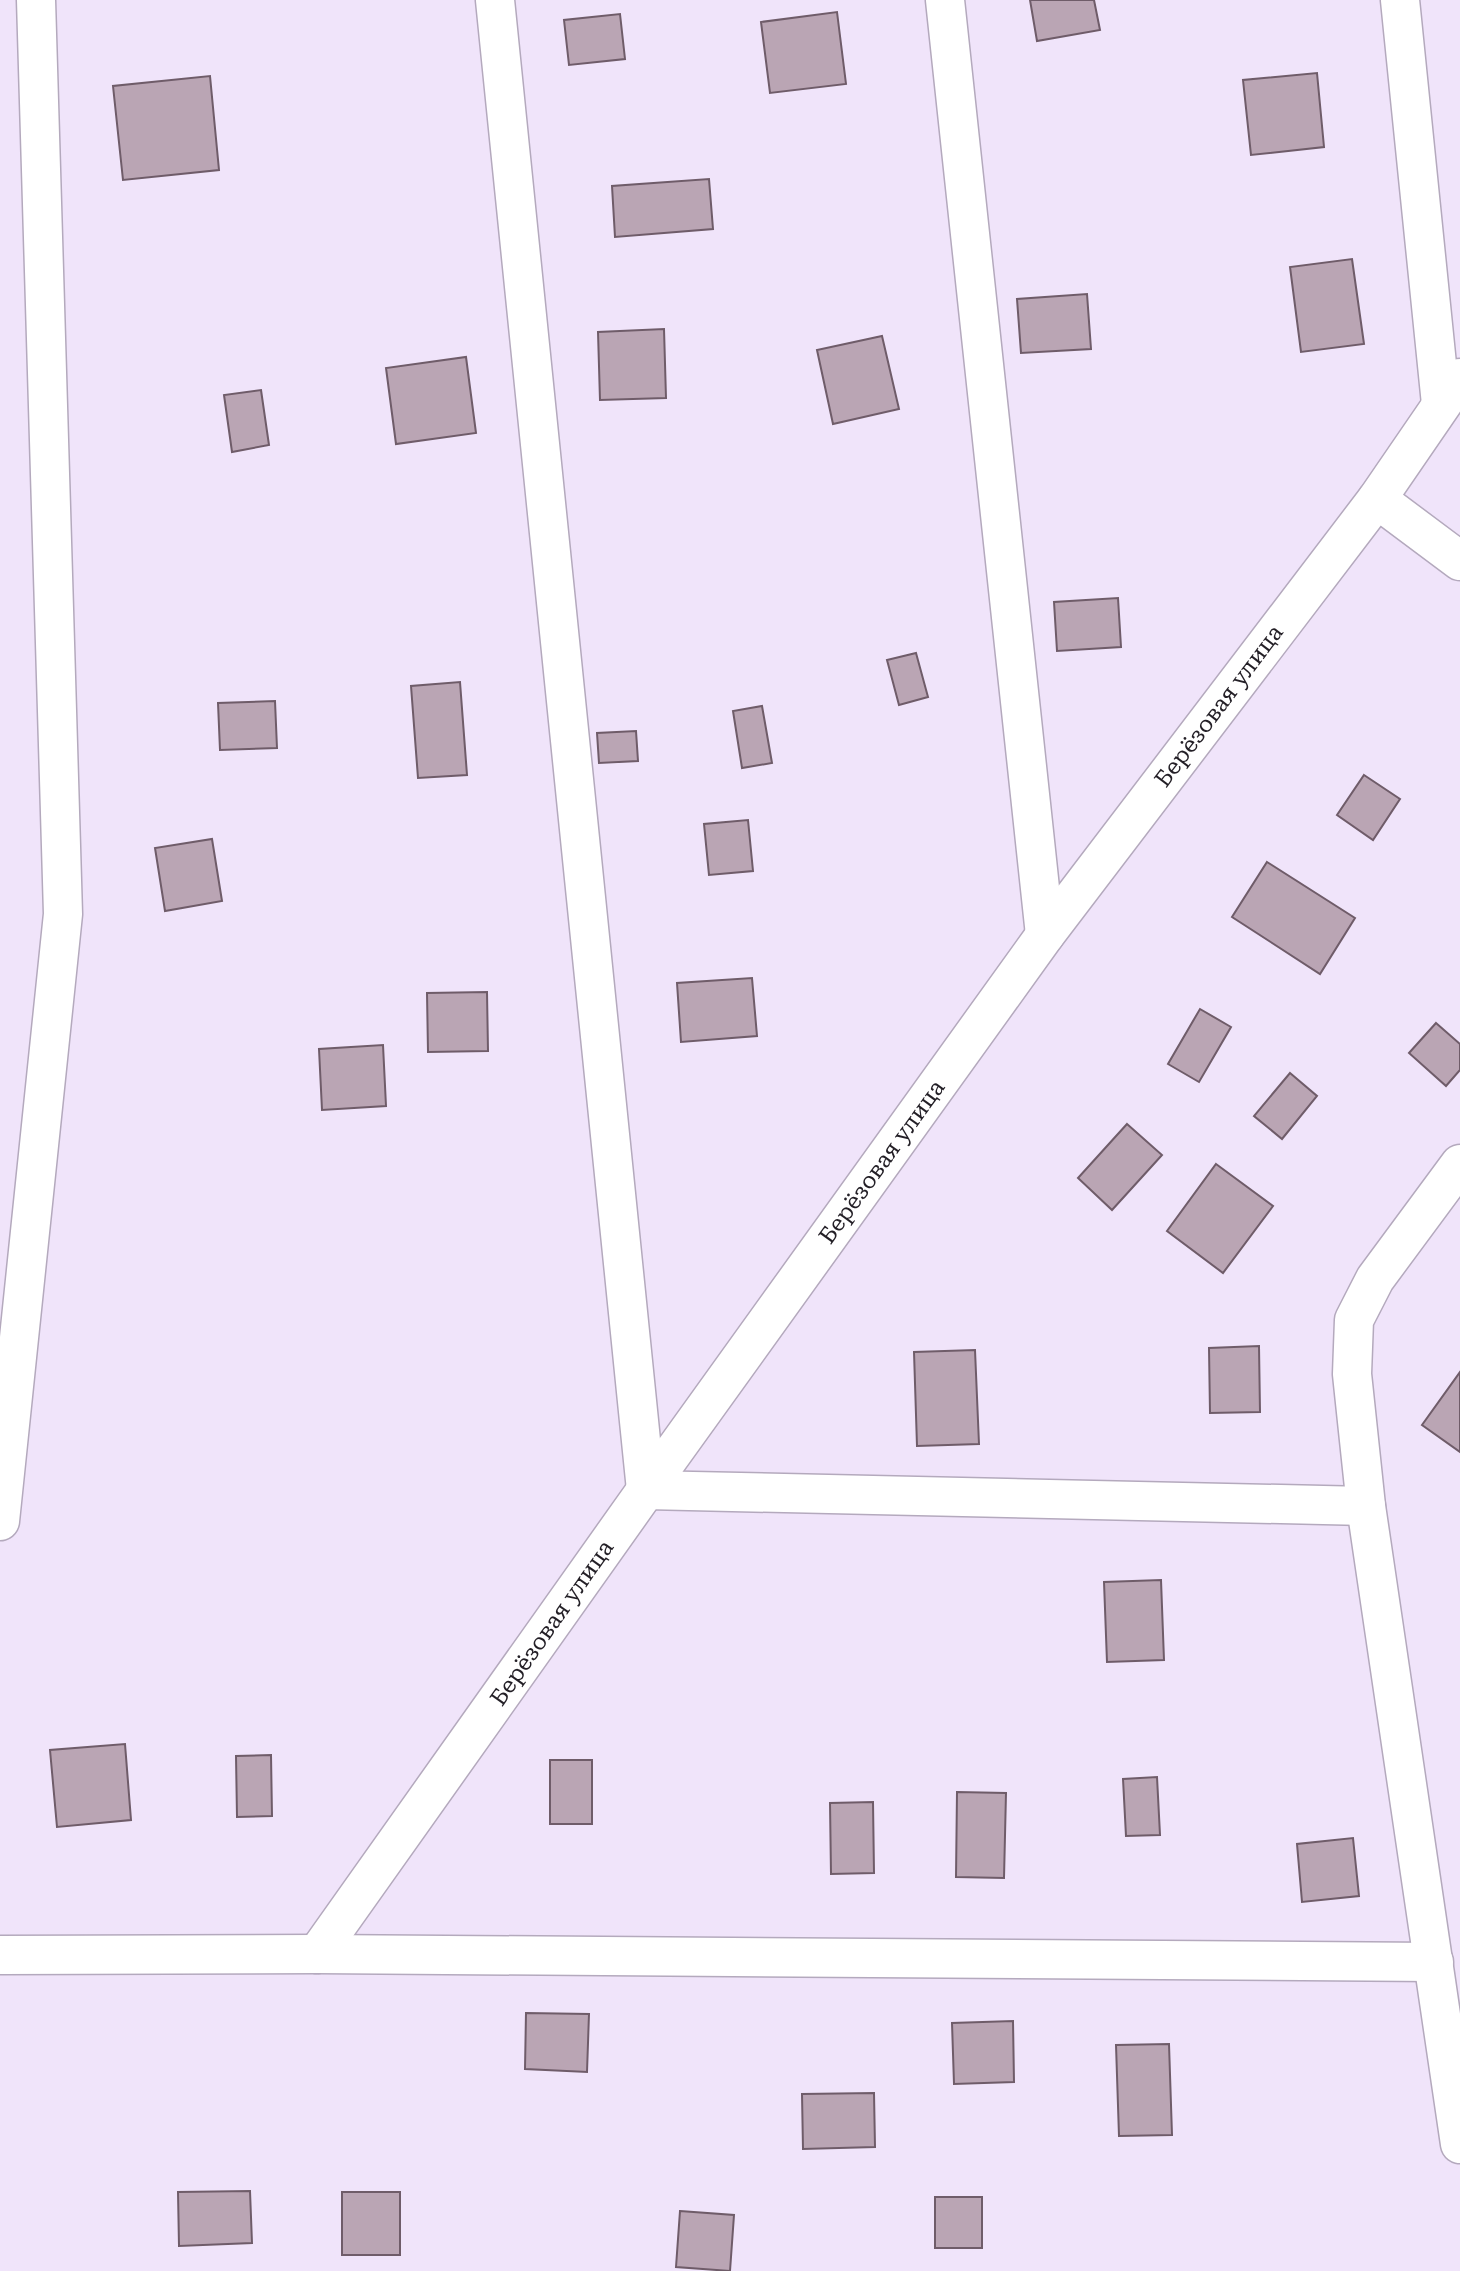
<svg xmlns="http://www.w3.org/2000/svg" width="1460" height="2271" font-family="'Roboto Serif',serif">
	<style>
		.building { fill: #baa5b4; stroke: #6f5c69; stroke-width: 2 }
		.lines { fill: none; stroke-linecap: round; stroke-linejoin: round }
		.street-casing { stroke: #b4a9bd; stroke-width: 41 }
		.street { stroke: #fff; stroke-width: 38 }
		.labels { text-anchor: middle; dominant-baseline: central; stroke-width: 5; stroke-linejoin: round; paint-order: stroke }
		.street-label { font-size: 23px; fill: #231f26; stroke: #fff }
	</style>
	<rect width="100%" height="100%" fill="#f0e4fa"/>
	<!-- building -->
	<g class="building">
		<path d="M1030,0H1094L1100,30L1037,41Z"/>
		<path d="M837,12L846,84L770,93L761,22Z"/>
		<path d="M620,14L625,59L569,65L564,20Z"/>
		<path d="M1317,73L1324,147L1251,155L1243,80Z"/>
		<path d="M210,76L219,170L123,180L113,86Z"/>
		<path d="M709,179L713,229L615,237L612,186Z"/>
		<path d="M1352,259L1364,344L1301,352L1290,267Z"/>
		<path d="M1087,294L1091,349L1021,353L1017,299Z"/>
		<path d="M664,329L666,398L600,400L598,332Z"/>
		<path d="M882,336L899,409L833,424L817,350Z"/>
		<path d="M466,357L476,433L396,444L386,368Z"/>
		<path d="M261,390L269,445L232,452L224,395Z"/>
		<path d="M1118,598L1121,647L1057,651L1054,602Z"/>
		<path d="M916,653L928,697L899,705L887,660Z"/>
		<path d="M460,682L467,775L418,778L411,686Z"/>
		<path d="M275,701L277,748L220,750L218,703Z"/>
		<path d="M762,706L772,763L742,768L733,711Z"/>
		<path d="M636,731L638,761L599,763L597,733Z"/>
		<path d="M1364,775L1400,799L1373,840L1337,815Z"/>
		<path d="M748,820L753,871L709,875L704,824Z"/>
		<path d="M212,839L222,901L165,911L155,848Z"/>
		<path d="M1267,862L1355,918L1320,974L1232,917Z"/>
		<path d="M752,978L757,1036L681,1042L677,983Z"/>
		<path d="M487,992L488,1051L428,1052L427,993Z"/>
		<path d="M1200,1009L1231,1027L1199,1082L1168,1064Z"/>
		<path d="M1436,1023L1460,1044V1070L1446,1086L1409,1053Z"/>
		<path d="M383,1045L386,1106L322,1110L319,1049Z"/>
		<path d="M1290,1073L1317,1096L1282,1139L1254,1116Z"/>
		<path d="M1127,1124L1162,1155L1112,1210L1078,1178Z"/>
		<path d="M1216,1164L1273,1206L1223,1273L1167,1231Z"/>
		<path d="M1259,1346L1260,1412L1210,1413L1209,1348Z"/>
		<path d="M975,1350L979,1444L917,1446L914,1352Z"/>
		<path d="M1460,1372V1452L1422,1425Z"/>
		<path d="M1161,1580L1164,1660L1107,1662L1104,1582Z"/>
		<path d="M125,1744L131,1820L57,1827L50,1750Z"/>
		<path d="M271,1755L272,1816L237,1817L236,1756Z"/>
		<rect x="550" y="1760" width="42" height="64"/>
		<path d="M1157,1777L1160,1835L1126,1836L1123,1779Z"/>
		<path d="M957,1792L1006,1793L1004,1878L956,1877Z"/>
		<path d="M873,1802L874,1873L831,1874L830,1803Z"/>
		<path d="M1353,1838L1359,1896L1302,1902L1297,1844Z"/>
		<path d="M526,2013L589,2014L587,2072L525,2069Z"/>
		<path d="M1013,2021L1014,2082L954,2084L952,2023Z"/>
		<path d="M1169,2044L1172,2135L1119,2136L1116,2045Z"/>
		<path d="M874,2093L875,2147L803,2149L802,2094Z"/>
		<path d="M250,2191L252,2243L179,2246L178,2192Z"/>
		<rect x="342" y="2192" width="58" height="63"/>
		<rect x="935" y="2197" width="47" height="51"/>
		<path d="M680,2211L734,2215L730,2271L676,2267Z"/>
	</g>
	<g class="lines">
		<defs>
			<g id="street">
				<path d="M495,0L646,1490L1366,1506"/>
				<path d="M945,0L1045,935"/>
				<path d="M1400,0L1441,404"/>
				<path d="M1377,499L1460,561"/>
				<path d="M1460,1164L1375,1279L1354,1320L1352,1374L1366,1506L1460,2144"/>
				<path d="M0,1521L63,914L36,0"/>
				<path d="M317,1954L646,1490L1045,935L1377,499L1460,378"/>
				<path d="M0,1955L317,1954L1434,1962"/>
			</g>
		</defs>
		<!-- street casing -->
		<use href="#street" class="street-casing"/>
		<!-- street -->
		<use href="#street" class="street"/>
	</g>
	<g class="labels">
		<!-- street labels -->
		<g class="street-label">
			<text transform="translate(1219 706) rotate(-53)">Берёзовая улица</text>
			<text transform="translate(882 1162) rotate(-54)">Берёзовая улица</text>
			<text transform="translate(552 1623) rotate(-55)">Берёзовая улица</text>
		</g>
	</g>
</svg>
